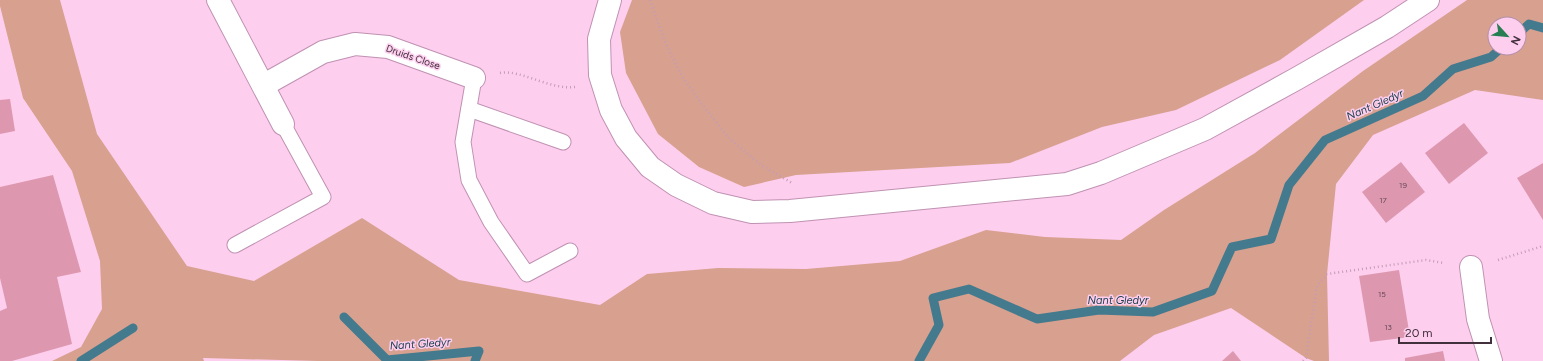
<svg xmlns="http://www.w3.org/2000/svg" width="1543" height="361" font-family="Figtree,sans-serif">
	<style>
		.green { fill: #d8a08f; fill-rule: evenodd }
		.lines { fill: none; stroke-linecap: round; stroke-linejoin: round }
		.stream { stroke: #437a8d; stroke-width: 9 }
		.building { fill: #dd98af }
		.service-casing { stroke: #bf92b2; stroke-width: 17 }
		.minor-casing { stroke: #bf92b2; stroke-width: 24 }
		.path { stroke: #c39cb7; stroke-width: 2.5; stroke-dasharray: 1 3; stroke-linecap: butt }
		.service { stroke: #fff; stroke-width: 15 }
		.minor { stroke: #fff; stroke-width: 22 }
		.labels { text-anchor: middle; dominant-baseline: central; stroke-width: 3; stroke-linejoin: round; paint-order: stroke }
		.number-label { font-size: 8px; fill: #694a5a }
		.street-label { font-size: 10px; fill: #42303d; stroke: #feceef }
		.water-label { font-size: 11px; font-style: italic; fill: #163d47; stroke: #feceef }
	</style>
	<rect width="100%" height="100%" fill="#feceef"/>
	<!-- green -->
	<g class="green">
		<path d="M0,0H60L97,134L187,266L254,281L362,218L459,280L600,305L647,274L718,268L806,269L900,261L986,230L1045,237L1121,240L1164,210L1255,153L1363,71L1467,0H1543V100L1475,90L1373,135L1336,184L1327,274L1329,361H1314L1306,358L1231,308L1154,335L1120,361H317L203,358L204,361H52L81,347L102,309L100,261L72,171L23,98L0,6ZM1495,24H1519V48H1495Z"/>
		<path d="M632,0H1364L1280,60L1176,110L1102,127L1010,163L796,175L744,187L699,167L658,134L626,73L620,32Z"/>
	</g>
	<g class="lines">
		<!-- stream -->
		<g class="stream">
			<path d="M1519,33L1529,24L1543,28"/>
			<path d="M344,317L387,360L479,351L475,361"/>
			<path d="M81,361L133,328"/>
			<path d="M919,361L939,325L933,298L969,289L1037,319L1099,310L1153,312L1212,291L1232,247L1271,239L1289,185L1325,140L1423,96L1453,69L1491,57L1501,48"/>
		</g>
	</g>
	<!-- building -->
	<g class="building">
		<path d="M10,99L15,131L0,134V100Z"/>
		<path d="M1464,123L1488,153L1449,184L1425,153Z"/>
		<path d="M1401,162L1425,192L1386,223L1362,192Z"/>
		<path d="M1543,163V220L1517,178Z"/>
		<path d="M53,175L81,272L57,277L72,344L12,361H0V311L7,308L0,278V187Z"/>
		<path d="M1399,270L1410,337L1370,342L1359,276Z"/>
		<path d="M1233,351L1241,361H1222Z"/>
		<path d="M1443,351L1445,361H1405V358Z"/>
	</g>
	<g class="lines">
		<defs>
			<g id="service">
				<path d="M474,78L463,142L469,180L491,222L527,274L570,251"/>
				<path d="M469,109L563,142"/>
				<path d="M235,245L323,197L283,124"/>
			</g>
			<g id="minor">
				<path d="M218,0L283,124"/>
				<path d="M610,0L599,39L600,75L611,110L626,138L650,167L676,185L713,203L752,212L790,211L1067,184L1101,173L1205,129L1296,79L1387,27L1428,0"/>
				<path d="M264,85L323,52L355,44L388,47L474,78"/>
				<path d="M1471,267L1478,319L1491,361"/>
			</g>
		</defs>
		<!-- service casing -->
		<use href="#service" class="service-casing"/>
		<!-- minor casing -->
		<use href="#minor" class="minor-casing"/>
		<!-- path -->
		<g class="path">
			<path d="M650,0L665,42L683,78L707,111L730,139L761,165L792,183"/>
			<path d="M500,73C521,69 549,90 575,87"/>
			<path d="M1498,260L1543,246"/>
			<path d="M1303,361L1306,358L1317,286L1327,274L1426,260L1444,263"/>
		</g>
		<!-- service -->
		<use href="#service" class="service"/>
		<!-- minor -->
		<use href="#minor" class="minor"/>
	</g>
	<g class="labels">
		<!-- number labels -->
		<g class="number-label">
			<text x="1403" y="185">19</text>
			<text x="1383" y="200">17</text>
			<text x="1382" y="294">15</text>
			<text x="1388" y="327">13</text>
		</g>
		<!-- street labels -->
		<g class="street-label">
			<text transform="translate(413 57) rotate(19)">Druids Close</text>
		</g>
		<!-- water labels -->
		<g class="water-label">
			<text transform="translate(1375 105) rotate(-24)">Nant Gledyr</text>
			<text x="1118" y="300">Nant Gledyr</text>
			<text transform="translate(420 344) rotate(-4)">Nant Gledyr</text>
		</g>
	</g>
	<!-- north arrow -->
	<g transform="translate(1507 36) rotate(117)"><circle r="19" fill="#feceef" stroke="#b38fa8"/>
	<path d="M0-3L7 15L0 10L-7 15Z" fill="#267e52"/>
	<text y="-6" font-size="11" font-weight="bold" text-anchor="middle" fill="#42303d">N</text>
	</g>
	<!-- scale -->
	<path d="M1399 337v6h92v-6" fill="none" stroke="#42303d" stroke-width="2"/>
	<text x="1405" y="337" font-size="12" fill="#42303d" stroke="#feceef" stroke-width="3" paint-order="stroke">20 m</text>
</svg>
